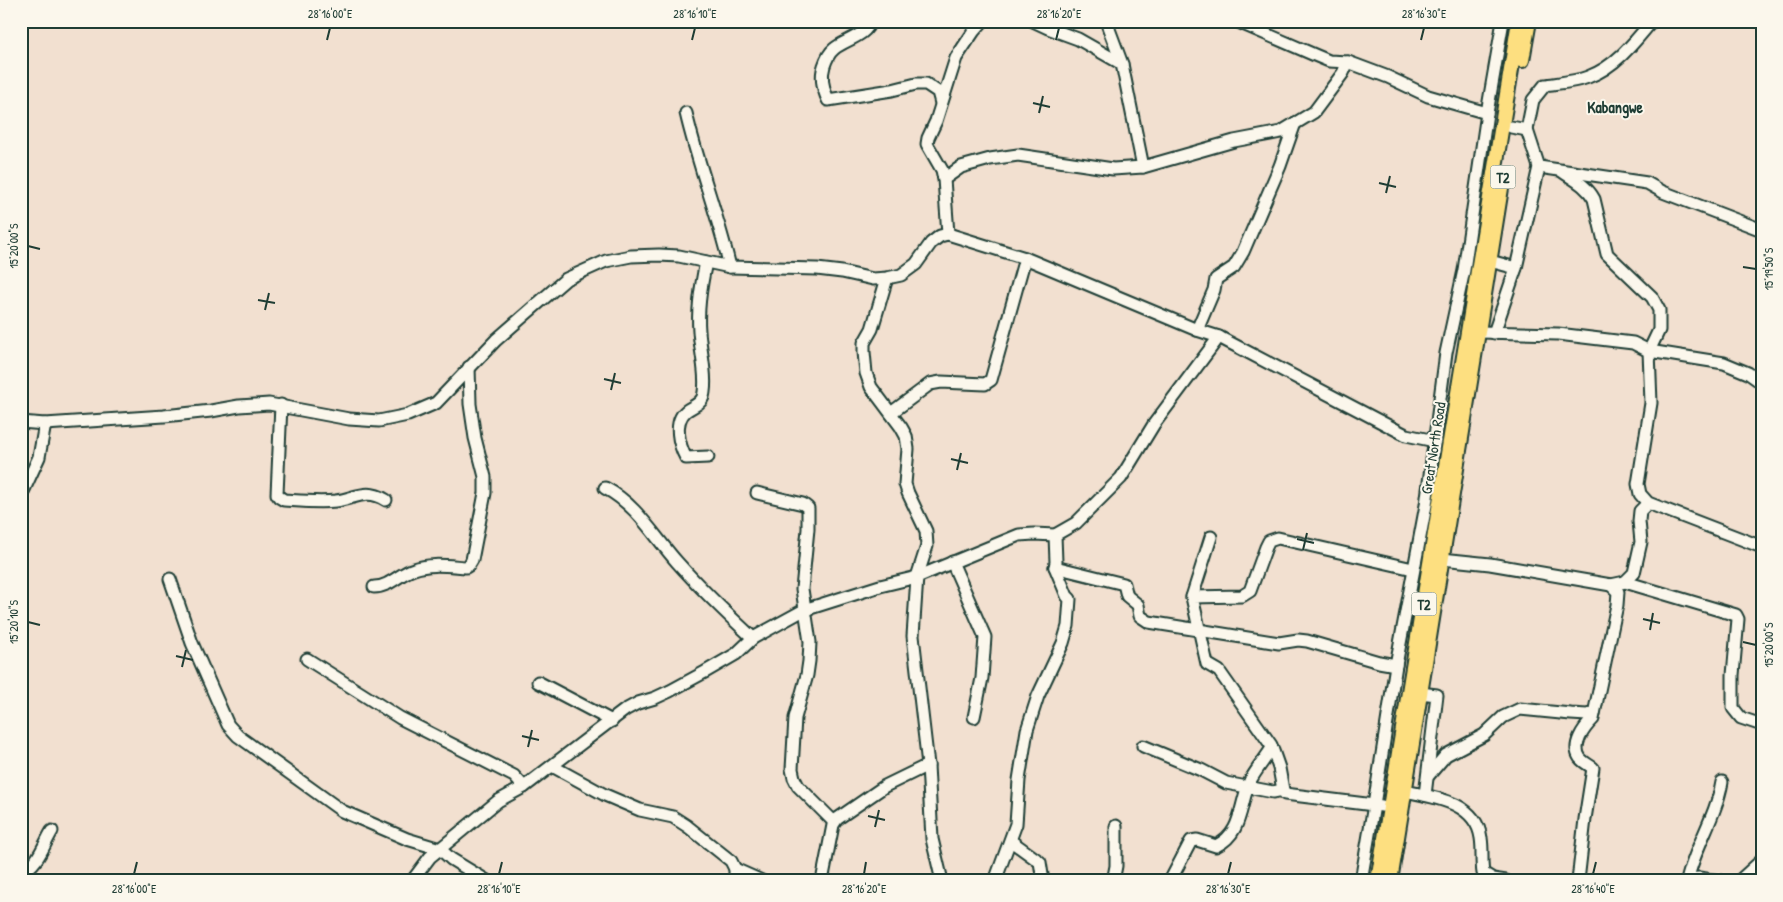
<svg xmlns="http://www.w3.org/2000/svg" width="1783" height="902" font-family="'Patrick Hand',sans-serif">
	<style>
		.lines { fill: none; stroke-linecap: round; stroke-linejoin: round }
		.minor-casing { stroke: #1f3d34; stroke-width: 15 }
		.major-casing { stroke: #1f3d34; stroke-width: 18 }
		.minor { stroke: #fbf7ec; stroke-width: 11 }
		.major { stroke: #fddf80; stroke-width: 14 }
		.ticks { fill: none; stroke: #1f3d34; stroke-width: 2 }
		.labels { text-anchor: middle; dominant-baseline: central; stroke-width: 4; stroke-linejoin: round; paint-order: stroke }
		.shield { fill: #fbf7ec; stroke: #61756b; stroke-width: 1 }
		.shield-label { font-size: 14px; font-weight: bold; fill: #1f3d34 }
		.street-label { font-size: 15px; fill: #1f3d34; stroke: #fbf7ec }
		.neighbourhood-label { font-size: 16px; font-weight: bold; fill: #1f3d34; stroke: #fbf7ec }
		.neatline { fill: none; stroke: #1f3d34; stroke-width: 2 }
		.ticks-label { font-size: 12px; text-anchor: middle; fill: #1f3d34 }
	</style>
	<rect width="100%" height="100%" fill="#f2e0d0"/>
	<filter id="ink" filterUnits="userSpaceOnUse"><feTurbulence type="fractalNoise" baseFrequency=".02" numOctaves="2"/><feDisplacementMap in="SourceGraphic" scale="10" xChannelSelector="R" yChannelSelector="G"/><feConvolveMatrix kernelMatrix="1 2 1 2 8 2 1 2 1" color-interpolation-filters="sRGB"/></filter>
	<g filter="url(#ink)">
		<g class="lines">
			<defs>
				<g id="minor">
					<path d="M870,21C867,36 844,40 834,49C829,53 826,60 824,66C820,78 823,89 828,100L892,90L916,84H926L938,92L941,103"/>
					<path d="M1033,21L1048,28L1078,39L1122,64"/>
					<path d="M1106,21L1122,64L1143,167"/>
					<path d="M1236,21L1317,56L1329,61L1348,62L1388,77L1428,96L1487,113"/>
					<path d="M686,113C698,165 718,215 730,267"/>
					<path d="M1511,127L1527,130L1533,100L1545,85C1558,83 1575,82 1588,77C1615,67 1634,43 1652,21"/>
					<path d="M1539,167L1647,183L1663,192L1762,230"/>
					<path d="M1563,172C1575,180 1587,186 1594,199L1607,254L1652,297L1659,310V330L1649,351L1651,403L1638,484L1640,494L1648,503L1762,547"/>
					<path d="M944,179L961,167L990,159L1018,155L1113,169L1143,167L1234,141L1281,132L1314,112L1343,73L1348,62"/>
					<path d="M948,234L944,179L942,170L927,144L928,138L936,121L956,58L974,31L983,21"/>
					<path d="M1490,261L1516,268"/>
					<path d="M706,262C701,285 697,308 699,331C700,349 708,379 703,397C700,405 692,406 686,411C673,422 679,445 686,458L708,457"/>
					<path d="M887,278L872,329L864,343V352L866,373L871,387L901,427L906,436L908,449L905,484L908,493L926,531L927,546L917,577L913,636L928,765L932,839L942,881"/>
					<path d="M1197,330L1214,290L1216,279L1234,267L1243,252L1280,166L1295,123"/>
					<path d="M1480,332L1558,334L1633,343L1649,351L1724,363L1748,373L1762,383"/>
					<path d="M1494,333L1516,268L1539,167L1527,130"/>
					<path d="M281,405L277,494L279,497L284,500C300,501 319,503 336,501C356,498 367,488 386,500"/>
					<path d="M891,413L930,384L941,382L985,384L991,380L1025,258"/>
					<path d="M21,422L45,424L164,416L211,411L239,406L269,404L349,419L379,421L408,415L436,403L496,340L566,279L606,261L631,256L659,255L679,256L730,267L817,269L842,272L873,279L887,278L901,275L916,264L931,243L940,236L948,234L1025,258L1197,330L1219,337L1406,435L1435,441"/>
					<path d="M605,488C636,504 654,536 677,562C701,589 727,614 753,638"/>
					<path d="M757,493L803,504L808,508V529L802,589L810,642L809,661L807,675L795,718L792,769L794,778L798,786L834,822"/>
					<path d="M21,496L39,457L45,424"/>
					<path d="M1442,559L1490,564L1611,585L1625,582L1736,615L1738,619L1733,675V708L1741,718L1762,725"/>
					<path d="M952,562L985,637L982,678L974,717"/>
					<path d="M1055,567L1124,584L1127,596L1138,605L1140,616L1149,622L1279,643L1298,640L1307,641L1379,662L1396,665"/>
					<path d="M170,579L192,643L228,725L238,736L342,811L407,839L440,849L451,859L487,881"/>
					<path d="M1625,582L1634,573L1641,542L1639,521L1640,511L1648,503"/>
					<path d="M374,587C390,587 400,573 414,569C430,563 449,566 466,567L469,565L472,560L485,493V477L475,438L470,404L469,367"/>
					<path d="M1192,597L1211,537"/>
					<path d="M307,659L400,718L514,776L524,787"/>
					<path d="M538,682L612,721"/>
					<path d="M1420,693L1437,695L1425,795"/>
					<path d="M1143,746L1201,770L1226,783L1273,792L1283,790L1285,794L1382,806"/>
					<path d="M552,766L605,795L640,810L673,817L687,826L731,861L735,869V881"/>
					<path d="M1428,776L1446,755L1484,735L1503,717L1520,709L1571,714L1587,715L1594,713"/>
					<path d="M1283,790L1279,768L1271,745L1219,671L1207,664L1192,597L1242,596L1250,591L1266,547L1269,541L1278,538L1413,569"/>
					<path d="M1405,791C1434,797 1476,802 1481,838C1483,850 1481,861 1483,873L1493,879L1506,881"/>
					<path d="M1011,841L1040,862L1043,881"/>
					<path d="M735,869L762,881"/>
					<path d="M21,872C37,867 44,844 52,831"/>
					<path d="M1688,879L1699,878L1720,881"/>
					<path d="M412,881L430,857L498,801L524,787L625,710L638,703L655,698L670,691L705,672L736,654L753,638L804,610L880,586L917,577L1019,535L1034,534L1055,535L1076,523L1121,478L1154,424L1219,337"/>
					<path d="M822,881L833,825L837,819L885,786L928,765"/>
					<path d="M995,881L1016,824L1019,780L1027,730L1038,696L1063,643L1068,626L1070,599L1067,596L1055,567L1056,562L1055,535"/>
					<path d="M1113,881L1116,866V826"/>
					<path d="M1170,881L1191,841L1197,840L1216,846C1243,833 1239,805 1250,781C1256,770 1265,759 1272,748"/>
					<path d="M1361,881L1374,805L1396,665L1426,505L1446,353L1464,270L1487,113L1503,21"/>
					<path d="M1578,881L1585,819L1593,768C1589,765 1583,762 1580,758C1571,745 1584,728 1593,719L1617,605L1618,592L1611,585"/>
					<path d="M1591,881H1603"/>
					<path d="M1687,881C1695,846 1716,817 1722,782"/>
					<path d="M1739,881L1762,860"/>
				</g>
				<g id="major">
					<path d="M1522,60L1529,21"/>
					<path d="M1378,881L1519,21"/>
					<path d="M1390,881L1502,182"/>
				</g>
			</defs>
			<!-- minor casing -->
			<use href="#minor" class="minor-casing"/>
			<!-- major casing -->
			<use href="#major" class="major-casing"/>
			<!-- minor -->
			<use href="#minor" class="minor"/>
			<!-- major -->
			<use href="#major" class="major"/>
		</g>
	</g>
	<!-- ticks -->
	<path class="ticks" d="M327,40L330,28M692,40L695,28M1056,40L1059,28M1421,40L1424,28M1033,103L1050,107M1039,113L1043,96M1379,183L1396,187M1386,193L1390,176M28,246L40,249M1743,267L1756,269M258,300L275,303M265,310L269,293M604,379L621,383M611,390L615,373M951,459L968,463M957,470L961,453M1297,539L1314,543M1303,550L1307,533M1643,619L1660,623M28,622L40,625M1650,630L1653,613M1743,642L1756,645M176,656L193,660M182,667L186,650M522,736L539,740M528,747L532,730M868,816L885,820M875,827L879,810M134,874L137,862M499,874L502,862M864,874L866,862M1228,874L1231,862M1593,874L1596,862"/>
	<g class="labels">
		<!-- shield labels -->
		<g class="shield">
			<rect x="1490.5" y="165.5" width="25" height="23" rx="4"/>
			<rect x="1411.5" y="592.5" width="25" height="23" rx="4"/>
		</g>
		<g class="shield-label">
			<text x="1503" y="177">T2</text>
			<text x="1424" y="604">T2</text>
		</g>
		<!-- street labels -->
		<g class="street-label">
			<text transform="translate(1433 448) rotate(-81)">Great North Road</text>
		</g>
		<!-- neighbourhood labels -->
		<g class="neighbourhood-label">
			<text x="1615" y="107">Kabangwe</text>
		</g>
	</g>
	<!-- margin -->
	<rect width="1783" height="902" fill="none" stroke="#fbf7ec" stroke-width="55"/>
	<rect x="28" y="28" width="1728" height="846" class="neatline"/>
	<g class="ticks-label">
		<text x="330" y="18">28°16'00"E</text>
		<text x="695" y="18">28°16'10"E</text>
		<text x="1059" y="18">28°16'20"E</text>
		<text x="1424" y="18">28°16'30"E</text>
		<text transform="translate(14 246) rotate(-90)" y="4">15°20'00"S</text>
		<text transform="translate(1769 269) rotate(-90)" y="4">15°19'50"S</text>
		<text transform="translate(14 622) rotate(-90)" y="4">15°20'10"S</text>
		<text transform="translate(1769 645) rotate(-90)" y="4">15°20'00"S</text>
		<text x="134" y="893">28°16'00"E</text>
		<text x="499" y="893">28°16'10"E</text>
		<text x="864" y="893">28°16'20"E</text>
		<text x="1228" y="893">28°16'30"E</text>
		<text x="1593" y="893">28°16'40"E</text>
	</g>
</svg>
